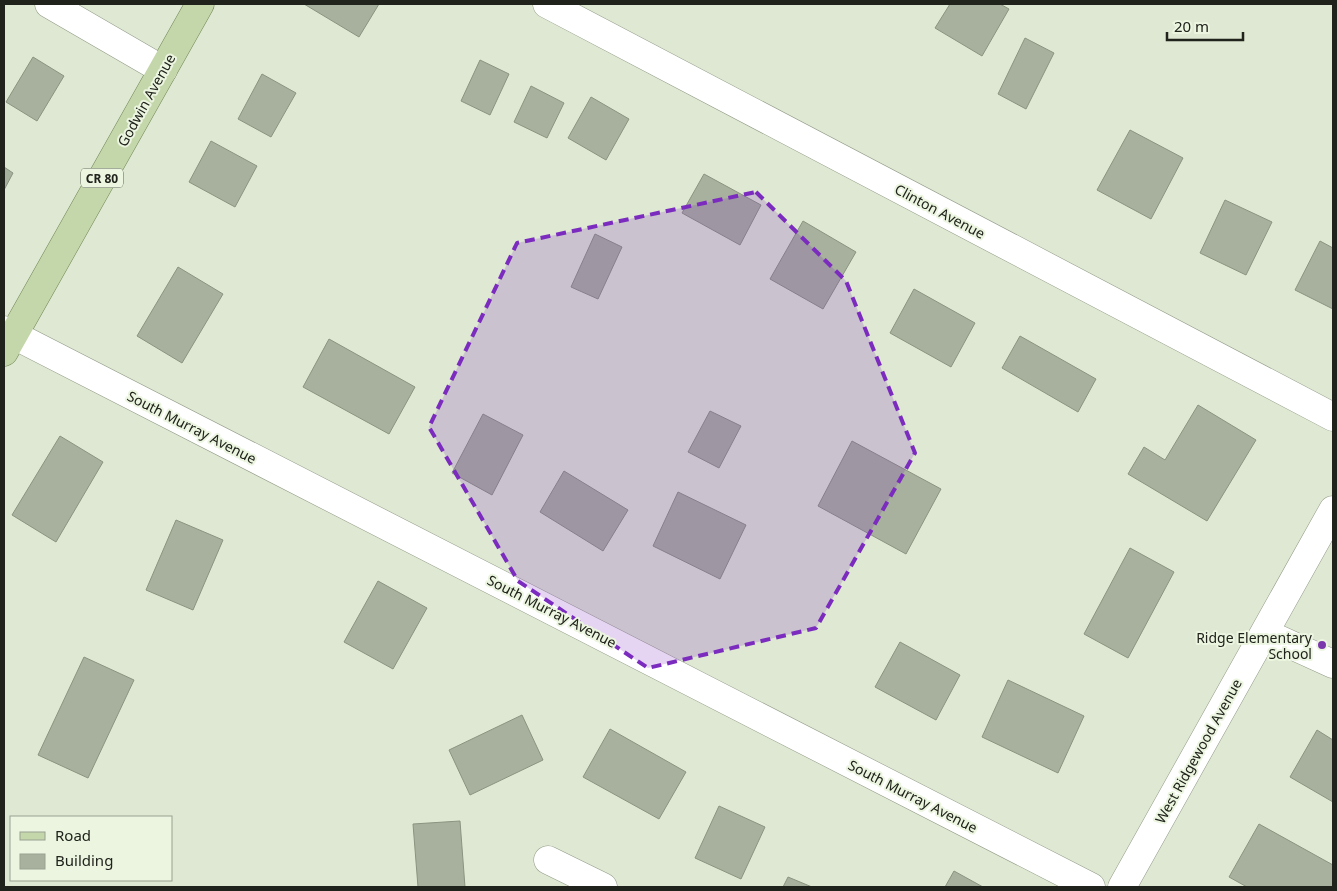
<svg xmlns="http://www.w3.org/2000/svg" width="1337" height="891" font-family="'Noto Sans',sans-serif">
	<style>
		.building { fill: #a8b19d; stroke: #8a9480 }
		.lines { fill: none; stroke-linecap: round; stroke-linejoin: round }
		.minor-casing { stroke: #929b88; stroke-width: 29 }
		.major-casing { stroke: #718654; stroke-width: 29 }
		.minor { stroke: #fff; stroke-width: 28 }
		.major { stroke: #c4d7ab; stroke-width: 28 }
		.marked { fill: #7b2cbf; fill-opacity: 0.2; stroke: #7b2cbf; stroke-width: 4; stroke-dasharray: 10 6; stroke-linejoin: round }
		.poi-dot { fill: #7b38ac; stroke: #ebf5e0; stroke-width: 2 }
		.labels { text-anchor: middle; dominant-baseline: central; stroke-width: 4; stroke-linejoin: round; paint-order: stroke }
		.shield { fill: #ebf5e0; stroke: #5d6256; stroke-width: 1 }
		.shield-label { font-size: 12px; font-weight: bold; fill: #20231b }
		.street-label { font-size: 14px; fill: #20231b; stroke: #ebf5e0 }
		.poi-label { font-size: 14px; fill: #20231b; stroke: #ebf5e0; text-anchor: end }
	</style>
	<rect width="100%" height="100%" fill="#dee8d2"/>
	<!-- building -->
	<g class="building">
		<path d="M304,4H379L359,37Z"/>
		<path d="M950,4H1000L1009,9L982,56L935,28Z"/>
		<path d="M1025,38L1054,53L1026,109L998,94Z"/>
		<path d="M33,57L64,76L37,121L6,102Z"/>
		<path d="M480,60L509,74L490,115L461,101Z"/>
		<path d="M262,74L296,93L271,137L238,119Z"/>
		<path d="M531,86L564,103L547,138L514,122Z"/>
		<path d="M591,97L629,119L606,160L568,138Z"/>
		<path d="M1130,130L1183,158L1151,219L1097,190Z"/>
		<path d="M211,141L257,166L235,207L189,182Z"/>
		<path d="M4,167L13,173L4,190Z"/>
		<path d="M704,174L761,205L740,245L682,213Z"/>
		<path d="M1225,200L1272,222L1246,275L1200,253Z"/>
		<path d="M803,221L856,252L823,309L770,279Z"/>
		<path d="M595,234L622,247L598,299L571,287Z"/>
		<path d="M1320,241L1333,248V309L1295,290Z"/>
		<path d="M178,267L223,294L182,363L137,336Z"/>
		<path d="M914,289L975,323L951,367L890,333Z"/>
		<path d="M1020,336L1096,379L1078,412L1002,368Z"/>
		<path d="M329,339L415,387L389,434L303,387Z"/>
		<path d="M1198,405L1256,440L1207,521L1128,474L1144,447L1165,460Z"/>
		<path d="M710,411L741,426L719,468L688,452Z"/>
		<path d="M483,414L523,435L492,495L452,473Z"/>
		<path d="M60,436L103,462L56,542L12,515Z"/>
		<path d="M852,441L941,489L906,554L818,506Z"/>
		<path d="M564,471L628,510L603,551L540,512Z"/>
		<path d="M678,492L746,525L720,579L653,546Z"/>
		<path d="M176,520L223,540L193,610L146,590Z"/>
		<path d="M1130,548L1174,572L1128,658L1084,634Z"/>
		<path d="M378,581L427,608L393,669L344,642Z"/>
		<path d="M900,642L960,675L936,720L875,687Z"/>
		<path d="M84,657L134,680L88,778L38,755Z"/>
		<path d="M1008,680L1084,716L1058,773L982,737Z"/>
		<path d="M522,715L543,760L470,795L449,750Z"/>
		<path d="M610,729L686,772L659,819L583,777Z"/>
		<path d="M1317,730L1333,740V802L1290,777Z"/>
		<path d="M719,806L765,827L741,879L695,858Z"/>
		<path d="M460,821L465,887H418L413,824Z"/>
		<path d="M1259,824L1333,865V887H1247L1229,877Z"/>
		<path d="M954,871L983,887H945Z"/>
		<path d="M788,877L812,887H783Z"/>
	</g>
	<g class="lines">
		<defs>
			<g id="minor">
				<path d="M49,4L163,70"/>
				<path d="M547,4L1333,417"/>
				<path d="M4,330L1091,887"/>
				<path d="M1265,633L1333,664"/>
				<path d="M548,860L603,887"/>
				<path d="M1122,887L1333,510"/>
			</g>
			<path id="major" d="M4,352L200,4"/>
		</defs>
		<!-- minor casing -->
		<use href="#minor" class="minor-casing"/>
		<!-- major casing -->
		<use href="#major" class="major-casing"/>
		<!-- minor -->
		<use href="#minor" class="minor"/>
		<!-- major -->
		<use href="#major" class="major"/>
	</g>
	<!-- marked area -->
	<path class="marked" d="M756,192L846,281L915,453L816,628L648,668L518,581L429,427L517,243Z"/>
	<!-- markers -->
	<circle class="poi-dot" cx="1322" cy="645" r="5"/>
	<g class="labels">
		<!-- shield labels -->
		<rect class="shield" x="81" y="168.5" width="42" height="19" rx="4"/>
		<g class="shield-label">
			<text x="102" y="178">CR 80</text>
		</g>
		<!-- street labels -->
		<g class="street-label">
			<text transform="translate(146 100) rotate(-61)">Godwin Avenue</text>
			<text transform="translate(940 211) rotate(28)">Clinton Avenue</text>
			<text transform="translate(192 427) rotate(27)">South Murray Avenue</text>
			<text transform="translate(552 611) rotate(27)">South Murray Avenue</text>
			<text transform="translate(1198 751) rotate(-61)">West Ridgewood Avenue</text>
			<text transform="translate(913 796) rotate(27)">South Murray Avenue</text>
		</g>
		<!-- poi labels -->
		<g class="poi-label">
			<text x="1312" y="637">Ridge Elementary<tspan x="1312" dy="16">School</tspan></text>
		</g>
	</g>
	<!-- border -->
	<rect width="1337" height="891" fill="none" stroke="#20231b" stroke-width="10"/>
	<!-- legend -->
	<rect x="10" y="816" width="162" height="65" fill="#ebf5e0" stroke="#9aa191"/>
	<rect x="20" y="832" width="25" height="8" fill="#c4d7ab" stroke="#9aa191"/>
	<text x="55" y="841" font-size="15" fill="#20231b">Road</text>
	<rect x="20" y="854" width="25" height="15" fill="#a8b19d" stroke="#9aa191"/>
	<text x="55" y="866" font-size="15" fill="#20231b">Building</text>
	<!-- scale -->
	<path d="M1167 32v8h76v-8" fill="none" stroke="#20231b" stroke-width="2.5"/>
	<text x="1174" y="32" font-size="15" fill="#20231b" stroke="#ebf5e0" stroke-width="4" paint-order="stroke">20 m</text>
</svg>
